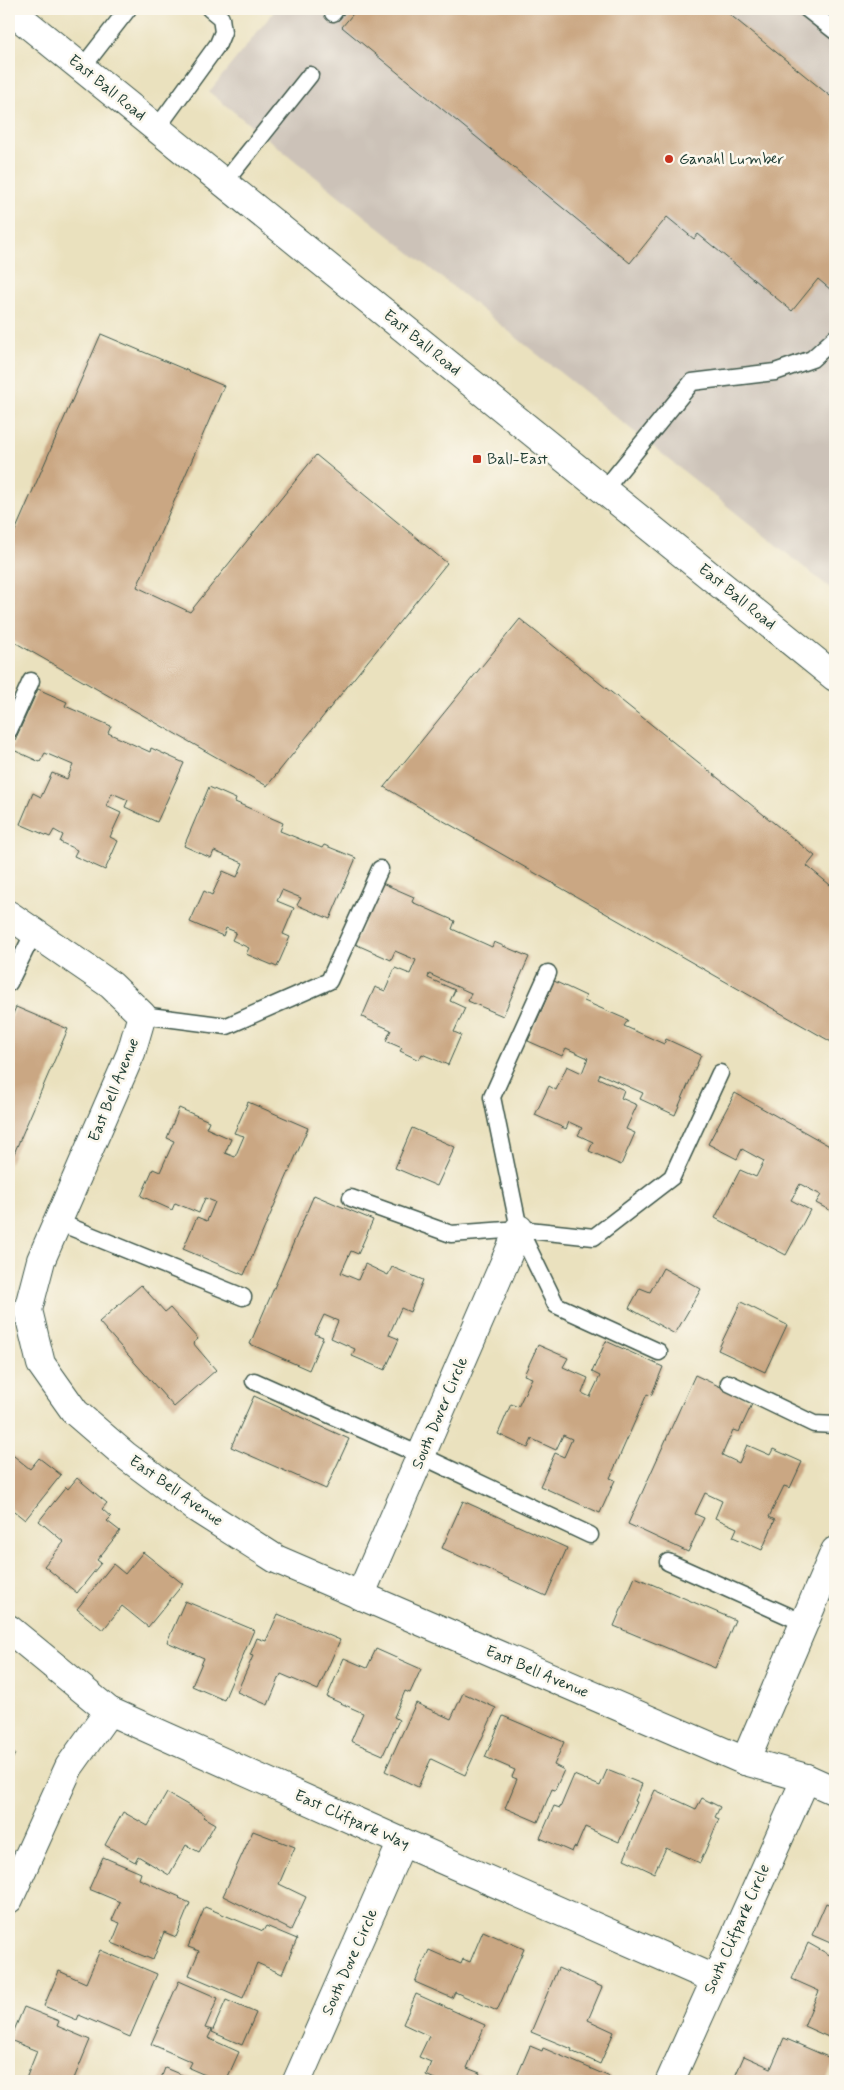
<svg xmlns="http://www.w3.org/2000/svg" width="844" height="2090" font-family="Mynerve,sans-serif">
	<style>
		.industrial { fill: #ccc2b8 }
		.building { fill: #caa783 }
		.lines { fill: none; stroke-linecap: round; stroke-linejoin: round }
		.service-casing { stroke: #3d5649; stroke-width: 19 }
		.minor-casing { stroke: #3d5649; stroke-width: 30 }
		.primary-casing { stroke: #3d5649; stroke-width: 30 }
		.service { stroke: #fff; stroke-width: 16 }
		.minor { stroke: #fff; stroke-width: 28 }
		.primary { stroke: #fff; stroke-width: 28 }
		.poi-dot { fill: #c8321e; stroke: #fbf7ec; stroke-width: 2 }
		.labels { text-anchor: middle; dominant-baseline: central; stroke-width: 5; stroke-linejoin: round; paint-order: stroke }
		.street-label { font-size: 16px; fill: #1f3d34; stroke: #fbf7ec }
		.poi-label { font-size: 16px; fill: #1f3d34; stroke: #fbf7ec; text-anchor: start }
	</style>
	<rect width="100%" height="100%" fill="#fbf7ec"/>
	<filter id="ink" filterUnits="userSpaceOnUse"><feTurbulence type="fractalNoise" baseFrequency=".02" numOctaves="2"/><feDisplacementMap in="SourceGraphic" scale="10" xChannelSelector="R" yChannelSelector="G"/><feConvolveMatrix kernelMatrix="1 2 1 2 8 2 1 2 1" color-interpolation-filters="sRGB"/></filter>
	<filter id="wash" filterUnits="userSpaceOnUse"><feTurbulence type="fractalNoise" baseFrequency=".0096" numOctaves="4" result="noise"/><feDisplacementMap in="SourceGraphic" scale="20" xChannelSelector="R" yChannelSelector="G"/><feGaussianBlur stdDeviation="1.12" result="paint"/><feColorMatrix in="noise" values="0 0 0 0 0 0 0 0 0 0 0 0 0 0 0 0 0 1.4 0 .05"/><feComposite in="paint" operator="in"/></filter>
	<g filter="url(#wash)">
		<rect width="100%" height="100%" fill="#eae1be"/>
		<!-- industrial -->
		<path class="industrial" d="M276,9H835V592L209,92Z"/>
		<g id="blocks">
			<!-- building -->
			<g class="building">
				<path d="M357,9H723L835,100V285L831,290L818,279L792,311L698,234L694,239L667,217L630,263L342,27Z"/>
				<path d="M101,334L224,386L137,587L190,612L316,455L447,563L267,786L9,639V545Z"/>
				<path d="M520,619L815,856L807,866L835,889V1044L384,787Z"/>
				<path d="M38,689L67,702L65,706L111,726L108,733L150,752L151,748L184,763L157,822L125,807L128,800L112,793L106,806L121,813L110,837L118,841L105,870L74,856L77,850L60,842L63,835L54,830L50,837L20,824L33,793L41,797L52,773L67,779L73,765L45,753L40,762L11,749Z"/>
				<path d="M209,787L236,799L235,802L283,823L280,831L322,848L324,845L356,858L330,919L297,905L301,898L282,890L277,901L294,908L283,934L290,937L277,967L246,954L249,948L232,940L236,932L226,928L223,936L190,922L204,891L212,895L223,871L237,877L243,863L214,851L211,858L184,846Z"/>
				<path d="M382,883L414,897L412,902L455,921L452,929L492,947L494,942L529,957L503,1016L468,1001L471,993L429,974L428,978L455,990L450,1001L465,1008L454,1032L461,1035L448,1065L422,1054L419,1060L400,1051L402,1048L386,1041L391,1030L362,1017L375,987L385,991L395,968L410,974L416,960L395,951L391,960L355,944Z"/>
				<path d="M554,981L586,996L584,1001L628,1020L624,1026L664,1044L666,1039L701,1055L675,1115L640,1099L643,1093L600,1074L598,1078L624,1090L621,1098L637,1105L626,1129L635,1133L621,1165L589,1151L593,1142L578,1135L582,1128L569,1122L566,1129L535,1115L549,1086L556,1090L567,1066L582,1073L588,1058L566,1048L562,1056L528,1041Z"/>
				<path d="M16,1007L68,1029L9,1165V1023Z"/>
				<path d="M735,1093L835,1149V1213L816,1203L821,1195L800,1184L791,1200L810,1210L786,1255L715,1218L740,1170L756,1177L764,1161L742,1149L737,1159L708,1144Z"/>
				<path d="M248,1102L308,1128L244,1275L183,1249L197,1217L207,1221L215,1202L205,1198L199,1213L175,1203L172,1210L141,1196L153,1169L160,1172L174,1141L167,1138L179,1108L209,1121L206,1128L231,1139L225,1153L235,1157L244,1136L234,1133Z"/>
				<path d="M412,1128L455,1147L437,1186L395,1168Z"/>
				<path d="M314,1195L373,1220L358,1254L351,1251L341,1273L358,1280L365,1264L388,1275L392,1267L423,1280L410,1312L401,1308L389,1335L399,1339L385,1370L352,1356L355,1349L331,1338L338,1321L324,1315L315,1334L323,1337L309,1370L250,1344Z"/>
				<path d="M663,1268L701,1289L675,1334L629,1308L640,1288L650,1292Z"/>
				<path d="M141,1285L165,1312L170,1308L198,1339L193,1343L216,1370L174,1407L99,1322Z"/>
				<path d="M741,1302L787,1325L765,1372L718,1350Z"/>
				<path d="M606,1341L663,1367L651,1396L647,1394L610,1478L615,1480L600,1513L540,1486L555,1453L564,1457L572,1439L563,1435L556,1450L532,1439L528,1448L498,1434L511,1404L518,1407L532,1378L524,1375L538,1345L568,1358L563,1367L588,1378L582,1393L590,1397L600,1376L592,1372Z"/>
				<path d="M695,1375L753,1402L739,1432L733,1430L722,1455L739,1463L747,1445L770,1455L773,1449L802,1462L790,1488L784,1486L769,1517L775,1520L762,1550L733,1537L737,1528L715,1518L722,1501L705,1493L695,1514L704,1518L688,1552L628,1524Z"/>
				<path d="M254,1396L349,1439L326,1489L231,1447Z"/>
				<path d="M9,1452L30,1469L39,1458L61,1475L25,1520L9,1507Z"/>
				<path d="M77,1478L107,1503L102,1509L111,1517L107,1521L120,1531L97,1560L101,1563L77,1593L44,1566L64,1542L39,1521L66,1487L68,1489Z"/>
				<path d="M463,1501L567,1548L546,1596L442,1548Z"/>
				<path d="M143,1552L183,1584L148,1627L122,1606L103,1630L77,1609L113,1564L125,1574Z"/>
				<path d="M635,1577L735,1620L715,1668L614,1626Z"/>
				<path d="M185,1601L254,1630L224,1700L192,1686L204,1658L167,1642Z"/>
				<path d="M278,1614L340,1640L318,1690L281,1674L268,1705L237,1692L253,1656L250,1655L257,1638L266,1641Z"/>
				<path d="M376,1649L421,1669L410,1693L405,1691L394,1717L399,1720L383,1755L351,1741L363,1713L327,1697L344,1658L367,1668Z"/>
				<path d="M463,1693L496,1708L465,1775L431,1759L418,1787L385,1771L416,1703L451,1719Z"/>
				<path d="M503,1716L564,1742L554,1765L564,1770L555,1790L552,1789L538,1822L505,1808L517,1779L512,1777L515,1770L485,1757Z"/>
				<path d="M9,1750L15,1754L9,1765Z"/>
				<path d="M607,1770L642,1784L635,1801L637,1802L619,1842L585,1827L576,1848L574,1847L572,1852L540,1838L554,1806L560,1808L574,1775L600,1786Z"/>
				<path d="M655,1790L696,1809L702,1798L720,1807L715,1817L719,1819L700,1863L666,1848L654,1873L624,1859Z"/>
				<path d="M167,1793L205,1815L203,1817L215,1824L199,1852L186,1845L169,1875L138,1856L135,1862L105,1845L123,1812L148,1826Z"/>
				<path d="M253,1831L295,1847L279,1884L306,1897L291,1930L223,1896Z"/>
				<path d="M103,1857L141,1873L139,1879L180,1897L179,1898L190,1903L176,1937L164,1932L153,1960L112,1943L120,1923L112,1920L120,1902L89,1889Z"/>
				<path d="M826,1903L835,1907V1945L812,1935Z"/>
				<path d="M205,1907L263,1931L266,1926L297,1939L282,1974L257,1963L243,1998L189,1975L199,1951L188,1947Z"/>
				<path d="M483,1931L524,1949L497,2011L455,1992L452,1998L415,1982L429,1950L461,1964L463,1959L470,1962Z"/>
				<path d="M808,1943L835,1958V2040L804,2026L819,1991L792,1979Z"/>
				<path d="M100,1950L157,1974L130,2037L79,2015L77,2020L44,2006L59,1971L86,1983Z"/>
				<path d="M558,1968L602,1987L588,2020L614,2032L600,2064L571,2051L572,2049L531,2032Z"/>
				<path d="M179,1981L218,1998L205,2028L212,2030L208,2038L239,2052L226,2081H219L189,2068L192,2062L151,2044Z"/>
				<path d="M416,1994L485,2025L467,2068L480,2073L476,2081H439L426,2075L431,2062L419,2057L429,2036L403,2024Z"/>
				<path d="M226,2000L256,2013L242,2045L212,2032Z"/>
				<path d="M24,2007L59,2021L57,2026L90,2040L73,2081H25L37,2051L10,2040Z"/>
				<path d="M784,2038L835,2060L826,2081H733L744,2056L771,2068Z"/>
				<path d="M530,2046L542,2051L543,2048L610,2077L608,2081H515Z"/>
				<path d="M165,2068L194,2080L195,2077L204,2081H160Z"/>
			</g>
		</g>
	</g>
	<g filter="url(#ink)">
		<use href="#blocks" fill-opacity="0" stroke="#3d5649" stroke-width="1"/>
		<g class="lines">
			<defs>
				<g id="service">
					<path d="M807,9L835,31"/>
					<path d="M333,13L336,9"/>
					<path d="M82,68L128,9"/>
					<path d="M157,128L218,44L223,32L221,18L210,9"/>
					<path d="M224,183L310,75"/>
					<path d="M604,490L692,382L775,372L812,359L835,338"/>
					<path d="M9,730L31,681"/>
					<path d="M548,973L492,1097L519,1229L556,1305L659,1352"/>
					<path d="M9,983L34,932"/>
					<path d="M142,1015L227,1026L329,981L380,869"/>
					<path d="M351,1198L451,1234L519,1229L594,1237L672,1177L720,1073"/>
					<path d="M58,1222L243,1297"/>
					<path d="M254,1381L422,1456L590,1535"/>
					<path d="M729,1383L814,1424L835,1425"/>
					<path d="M668,1562L804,1623"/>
				</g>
				<g id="minor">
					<path d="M9,915L111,985L142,1015L131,1053L41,1260L28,1310L41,1364L75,1412L126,1456L196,1508L276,1559L745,1761L806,1778L835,1791"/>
					<path d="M360,1596L519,1229"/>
					<path d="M9,1629L109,1711L402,1842L714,1979"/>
					<path d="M745,1761L835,1551"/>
					<path d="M9,1899L69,1767L109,1711"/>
					<path d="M297,2081L402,1842"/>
					<path d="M670,2081L806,1778"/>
				</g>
				<path id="primary" d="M9,9L835,677"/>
			</defs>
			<!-- service casing -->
			<use href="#service" class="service-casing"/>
			<!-- minor casing -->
			<use href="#minor" class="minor-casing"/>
			<!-- primary casing -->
			<use href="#primary" class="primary-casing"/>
			<!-- service -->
			<use href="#service" class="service"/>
			<!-- minor -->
			<use href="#minor" class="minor"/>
			<!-- primary -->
			<use href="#primary" class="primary"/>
		</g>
	</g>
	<!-- markers -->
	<g class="poi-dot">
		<circle cx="669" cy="159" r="5"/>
		<rect x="472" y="454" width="10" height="10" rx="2.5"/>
	</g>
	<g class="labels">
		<!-- street labels -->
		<g class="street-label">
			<text transform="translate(107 88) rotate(39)">East Ball Road</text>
			<text transform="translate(422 343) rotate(39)">East Ball Road</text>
			<text transform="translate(737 597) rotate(39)">East Ball Road</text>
			<text transform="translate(114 1090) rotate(-68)">East Bell Avenue</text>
			<text transform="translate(440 1413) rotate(-67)">South Dover Circle</text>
			<text transform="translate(176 1491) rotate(35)">East Bell Avenue</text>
			<text transform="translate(537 1672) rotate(23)">East Bell Avenue</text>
			<text transform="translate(352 1820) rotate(24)">East Clifpark Way</text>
			<text transform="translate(737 1929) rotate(-66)">South Clifpark Circle</text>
			<text transform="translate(350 1962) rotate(-66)">South Dove Circle</text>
		</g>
		<!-- poi labels -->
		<g class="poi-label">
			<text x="679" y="159">Ganahl Lumber</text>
			<text x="487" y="459">Ball-East</text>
		</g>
	</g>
	<!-- margin -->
	<rect width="844" height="2090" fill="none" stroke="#fbf7ec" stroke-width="30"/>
</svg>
